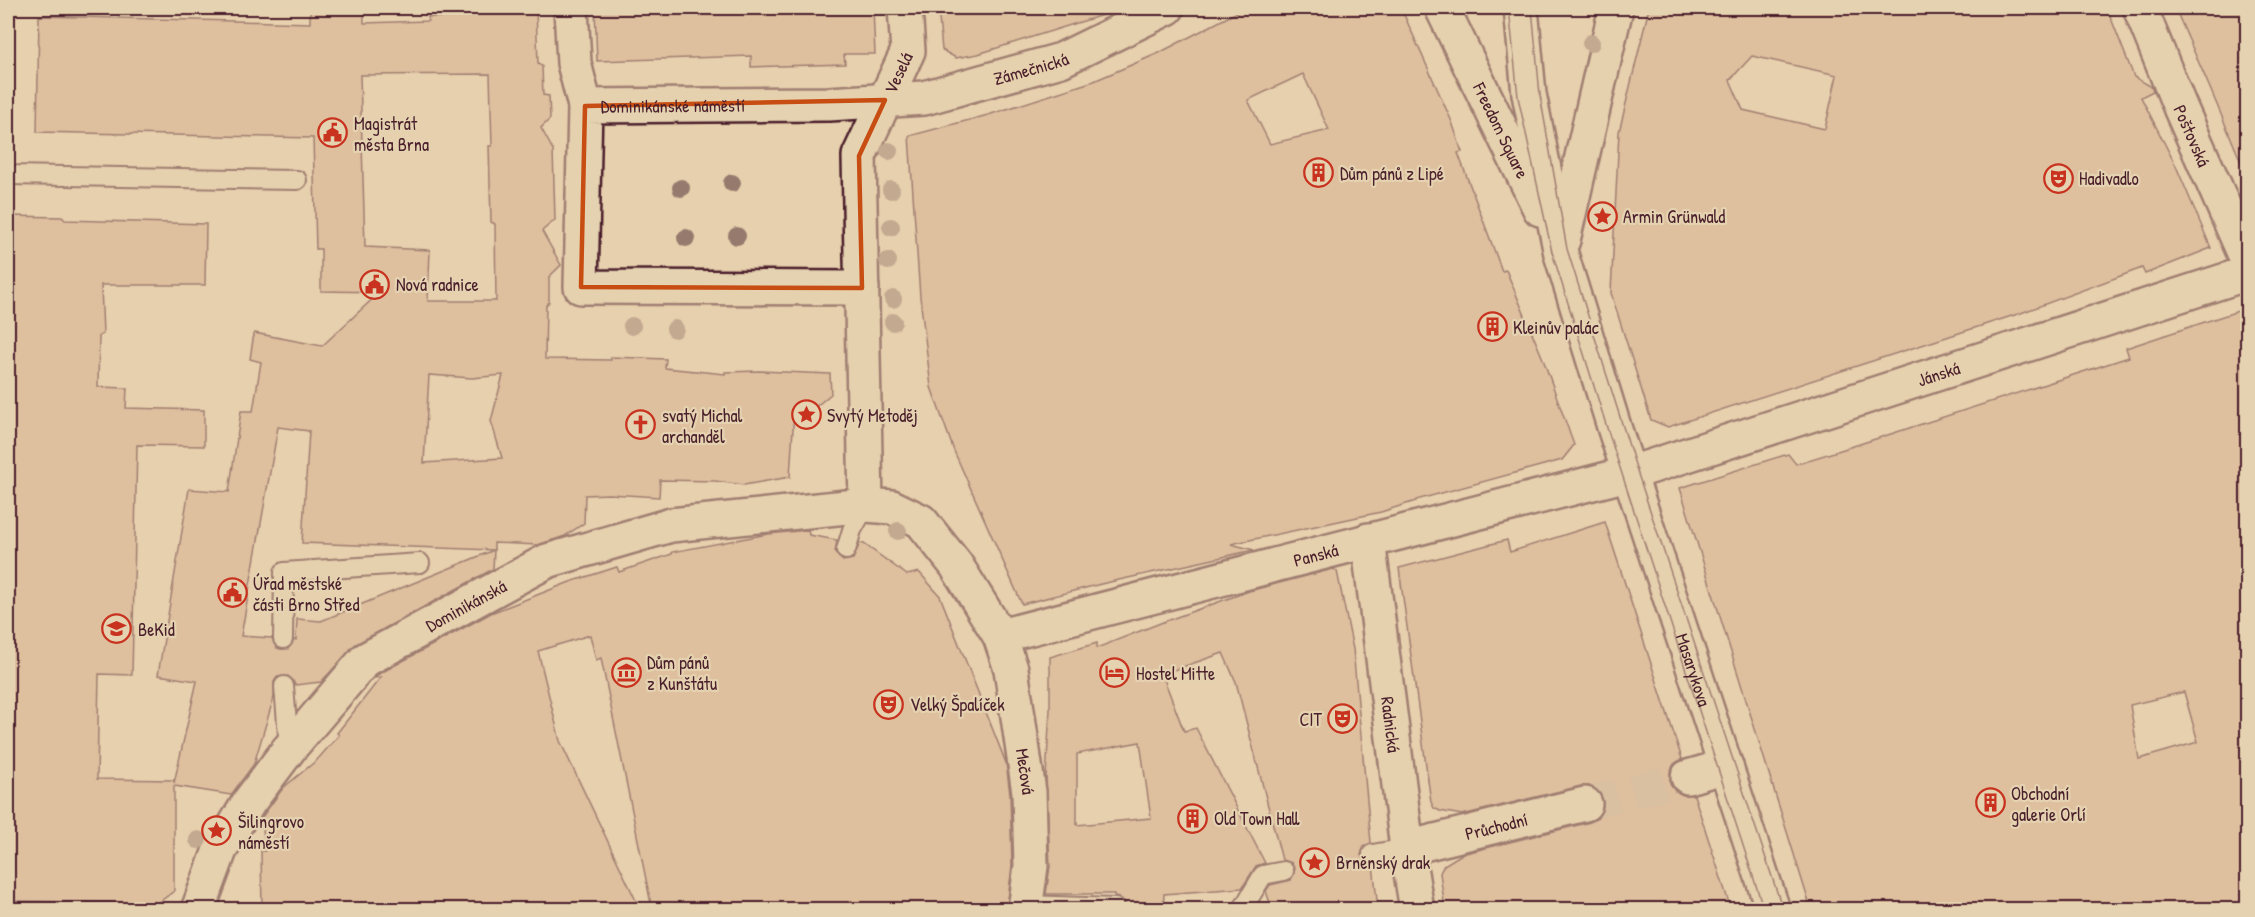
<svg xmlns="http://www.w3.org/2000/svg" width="2255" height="917" font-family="'Patrick Hand',sans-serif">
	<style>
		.building { fill: #d3ab8c; stroke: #4a1f2b; stroke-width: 1.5; fill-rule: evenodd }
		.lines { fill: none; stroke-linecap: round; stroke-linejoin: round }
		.street-tunnel { stroke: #c8ad93; stroke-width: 33; stroke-dasharray: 33 16; stroke-linecap: butt }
		.lane-casing { stroke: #4a1f2b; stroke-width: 22 }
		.street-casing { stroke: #4a1f2b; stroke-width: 38 }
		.lane { stroke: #e4d2b0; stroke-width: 18 }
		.street { stroke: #e4d2b0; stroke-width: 33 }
		.tram { stroke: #4a1f2b; stroke-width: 1.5 }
		.tree { fill: #967a6e }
		.marked { fill: none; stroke: #c84d12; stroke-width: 4.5; stroke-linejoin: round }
		.labels { text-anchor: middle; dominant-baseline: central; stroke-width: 4.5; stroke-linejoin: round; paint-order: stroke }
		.street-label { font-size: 18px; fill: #4a1f2b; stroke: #e4d2b0 }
		.poi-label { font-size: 18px; fill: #4a1f2b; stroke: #e4d2b0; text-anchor: start }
	</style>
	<rect width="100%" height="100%" fill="#e7d0ad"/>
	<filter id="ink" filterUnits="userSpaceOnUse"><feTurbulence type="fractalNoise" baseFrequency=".0167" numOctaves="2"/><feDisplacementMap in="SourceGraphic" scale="12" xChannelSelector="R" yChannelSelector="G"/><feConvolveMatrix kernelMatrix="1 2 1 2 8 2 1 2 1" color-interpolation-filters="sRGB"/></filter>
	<g filter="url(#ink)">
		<!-- building -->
		<g class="building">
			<path d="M310,8H364V23L428,21V17H458V8H536L538,64L542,66L543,95L549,96L550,119L541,128L553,150L555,220L542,231L561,265L549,277V302L546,305L545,359L611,360V357L666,359L665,368L725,374V372L760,371L830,374L831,394L813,409L794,412L790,477L744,485L715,481L660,480L659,497L609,494L585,495L584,523L565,536L538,545L494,543V550L302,543L309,431L278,427L241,636L272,638L277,648L288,649L294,640H296L297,619L321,621L494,550L493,569L356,644L321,682L295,685L288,676L277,677L274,682V697L254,764L231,795L174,786V891L158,903L8,901V216L62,217L65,220L206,224L205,285H101L103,334L99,336L98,387L127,388L126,408L204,410V446L137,445L132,675L99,674L97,779L174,780V783L197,681L158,675L189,489L229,492L241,411H253L261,362L250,359L254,333L322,346L380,292L321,291V249H316L313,138L37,132L39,16L310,23ZM490,74L492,146H489L491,222L495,224L496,301H428L430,250L365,247L360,75ZM429,375L472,378L503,375L491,421L502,458L424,463Z"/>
			<path d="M595,8H873L875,54H844L845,64L751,67V56L597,61Z"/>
			<path d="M938,8H1105L1106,14L978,54L956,58L942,50Z"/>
			<path d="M1245,8H1401L1452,122L1462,152L1458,153L1502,271L1506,270L1543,359L1574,445L1562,460L1416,500V501L1381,512L1231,544L1254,550L1101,584L1022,604L954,451L931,387L920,297L909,136L988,115L1094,81L1159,53ZM1303,74L1329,130L1270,144L1248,100Z"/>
			<path d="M1649,8H2107L2134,77L2152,87L2153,91L2141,97L2176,166L2211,248L2145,274L2142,268L2021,313L1668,427L1651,420L1611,293L1619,132ZM1752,56L1837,75L1825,129L1743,110L1730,80Z"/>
			<path d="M2175,8H2247V176L2209,86Z"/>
			<path d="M2247,308V909H1811L1680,488L1788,454L1796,464L1866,442L2129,357L2126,348ZM2184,692L2198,742L2139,759L2130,705Z"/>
			<path d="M1605,522L1682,759L1674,764L1670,772V783L1675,791L1683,795H1694L1731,909H1445L1440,873L1444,865L1462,854L1590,822L1598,818L1603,810V800L1598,791L1590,786H1581L1462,815L1440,811L1434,808L1431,802L1399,568L1507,540L1510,552Z"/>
			<path d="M808,530L809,535L837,540L835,553L843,561L853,559L860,543L864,544L907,575L919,572L940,596L1006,763L1010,794L1012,865L1007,909H652L601,658L596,660L590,635L538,651L560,741L640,909H262L261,851H265L262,817L283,788L317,760L339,735L337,733L381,677L375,678L377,675L491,613L570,582L617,567L619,572L672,554V552L768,534Z"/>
			<path d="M1333,569L1337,571L1353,649L1371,843L1364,846L1361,855L1364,862L1373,865L1378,909H1272L1266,891L1270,885L1291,880L1295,869L1292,863L1282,860L1236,682L1223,653L1162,674L1184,731L1196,728L1265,863L1256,866L1242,888L1164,894L1163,909H1126L1125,902L1120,898L1114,897V894H1046L1050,866L1046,777L1050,709V657L1097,643V648L1163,622L1249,591ZM1140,742L1151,818L1077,825V754Z"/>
		</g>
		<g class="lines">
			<!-- street-tunnel -->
			<path class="street-tunnel" d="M1585,804L1688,777"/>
			<defs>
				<g id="lane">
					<path d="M8,175L297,180"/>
					<path d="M846,550L852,530L866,505"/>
					<path d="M283,639L284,572L420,563"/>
					<path d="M284,686L289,748"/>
					<path d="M1372,854L1407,848"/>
					<path d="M1026,905L1115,908"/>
					<path d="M1242,910L1263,875L1284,871"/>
				</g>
				<g id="street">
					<path d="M571,8L574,63L585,106"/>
					<path id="s1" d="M1442,8L1540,209"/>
					<path id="s2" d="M1521,8L1529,94L1561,254L1615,430L1773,910"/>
					<path id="s3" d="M2140,8L2180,107L2248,262"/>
					<path d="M1563,240L1616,8"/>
					<path id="s4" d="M862,288L581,287L585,106L829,104L924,98L1061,60L1167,8"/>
					<path id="s5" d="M866,505L859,156L908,51L905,8"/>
					<path id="s6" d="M1368,540L1407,848L1417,910"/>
					<path id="s7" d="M1000,636L1631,473L2248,273"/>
					<path d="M1688,777L1726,766"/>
					<path id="s8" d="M1407,848L1585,804"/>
					<path id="s9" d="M198,910L220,850L249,802L289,749L365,660L547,561L671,525L866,505L892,507L921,521L956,565L1000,636L1011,669L1029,792L1031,866L1025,910"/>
				</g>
			</defs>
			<!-- lane casing -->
			<use href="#lane" class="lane-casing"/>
			<!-- street casing -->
			<use href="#street" class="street-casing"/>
			<!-- lane -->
			<use href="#lane" class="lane"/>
			<!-- street -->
			<use href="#street" class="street"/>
			<!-- tram -->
			<g class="tram">
				<path d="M1509,8L1518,97L1552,252L1608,431L1764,910"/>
				<path d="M1532,8L1540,95L1567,249L1637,471L1783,910"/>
			</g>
		</g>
		<!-- trees -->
		<g class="tree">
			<circle cx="1591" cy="43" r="9"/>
			<circle cx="889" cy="151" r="9"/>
			<circle cx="732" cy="183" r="9"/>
			<circle cx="681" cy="188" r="9"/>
			<circle cx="891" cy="190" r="9"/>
			<circle cx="891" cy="227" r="9"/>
			<circle cx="737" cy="236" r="9"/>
			<circle cx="686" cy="238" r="9"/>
			<circle cx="888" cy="261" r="9"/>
			<circle cx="893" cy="299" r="9"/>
			<circle cx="893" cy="322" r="9"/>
			<circle cx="632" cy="326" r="9"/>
			<circle cx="675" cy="329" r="9"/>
			<circle cx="898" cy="531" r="9"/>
			<circle cx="198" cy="840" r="9"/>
		</g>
	</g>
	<!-- marked area -->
	<path d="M0 0H2255V917H0ZM885,100L859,156L862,288L581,287L585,106Z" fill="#e7d0ad" fill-opacity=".55" fill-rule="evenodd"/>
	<path class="marked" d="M885,100L859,156L862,288L581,287L585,106Z"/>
	<!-- icons -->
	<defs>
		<symbol id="civic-ring" viewBox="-11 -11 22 22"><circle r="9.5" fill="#e4d2b0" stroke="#c8321e" stroke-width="1.5"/><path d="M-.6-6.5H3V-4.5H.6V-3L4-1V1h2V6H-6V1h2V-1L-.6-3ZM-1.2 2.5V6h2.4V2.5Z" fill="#c8321e"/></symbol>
		<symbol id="building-ring" viewBox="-11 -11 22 22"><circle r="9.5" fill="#e4d2b0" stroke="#c8321e" stroke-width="1.5"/><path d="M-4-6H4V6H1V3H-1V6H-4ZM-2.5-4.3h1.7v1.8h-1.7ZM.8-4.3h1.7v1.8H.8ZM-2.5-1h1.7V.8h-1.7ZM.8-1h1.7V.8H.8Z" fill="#c8321e"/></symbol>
		<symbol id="theatre-ring" viewBox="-11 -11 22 22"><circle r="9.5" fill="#e4d2b0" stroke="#c8321e" stroke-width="1.5"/><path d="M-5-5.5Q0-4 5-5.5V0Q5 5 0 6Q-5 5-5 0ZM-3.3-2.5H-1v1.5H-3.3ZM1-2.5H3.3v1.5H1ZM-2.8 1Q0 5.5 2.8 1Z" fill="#c8321e"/></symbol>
		<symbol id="sight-ring" viewBox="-11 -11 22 22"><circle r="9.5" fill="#e4d2b0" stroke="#c8321e" stroke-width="1.5"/><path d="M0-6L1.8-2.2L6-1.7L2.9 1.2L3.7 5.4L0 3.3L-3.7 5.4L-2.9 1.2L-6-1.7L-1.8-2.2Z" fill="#c8321e"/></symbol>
		<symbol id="church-ring" viewBox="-11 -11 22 22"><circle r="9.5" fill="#e4d2b0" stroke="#c8321e" stroke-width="1.5"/><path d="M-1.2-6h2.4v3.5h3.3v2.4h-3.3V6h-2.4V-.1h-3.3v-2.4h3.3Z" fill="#c8321e"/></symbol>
		<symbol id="school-ring" viewBox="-11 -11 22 22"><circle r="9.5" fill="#e4d2b0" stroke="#c8321e" stroke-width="1.5"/><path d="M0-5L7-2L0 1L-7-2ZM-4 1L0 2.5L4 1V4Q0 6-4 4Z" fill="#c8321e"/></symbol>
		<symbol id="museum-ring" viewBox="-11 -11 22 22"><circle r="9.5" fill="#e4d2b0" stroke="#c8321e" stroke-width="1.5"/><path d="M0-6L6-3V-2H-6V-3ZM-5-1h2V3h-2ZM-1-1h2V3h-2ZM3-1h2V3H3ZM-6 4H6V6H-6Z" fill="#c8321e"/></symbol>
		<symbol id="hotel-ring" viewBox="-11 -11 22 22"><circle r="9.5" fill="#e4d2b0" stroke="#c8321e" stroke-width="1.5"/><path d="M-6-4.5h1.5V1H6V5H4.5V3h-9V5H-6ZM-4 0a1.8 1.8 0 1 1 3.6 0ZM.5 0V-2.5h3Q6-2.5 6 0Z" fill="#c8321e"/></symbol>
	</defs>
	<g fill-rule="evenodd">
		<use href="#civic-ring" x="316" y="116" width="33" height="33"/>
		<use href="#building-ring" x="1302" y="156" width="33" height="33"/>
		<use href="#theatre-ring" x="2042" y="162" width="33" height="33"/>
		<use href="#sight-ring" x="1586" y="200" width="33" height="33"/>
		<use href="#civic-ring" x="358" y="268" width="33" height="33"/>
		<use href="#building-ring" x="1476" y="310" width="33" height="33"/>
		<use href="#sight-ring" x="790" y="398" width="33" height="33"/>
		<use href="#church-ring" x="624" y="408" width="33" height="33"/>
		<use href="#civic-ring" x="216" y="576" width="33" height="33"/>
		<use href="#school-ring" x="100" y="612" width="33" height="33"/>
		<use href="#museum-ring" x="610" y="656" width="33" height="33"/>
		<use href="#hotel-ring" x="1098" y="656" width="33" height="33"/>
		<use href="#theatre-ring" x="872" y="688" width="33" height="33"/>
		<use href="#theatre-ring" x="1326" y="702" width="33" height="33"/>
		<use href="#building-ring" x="1974" y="786" width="33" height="33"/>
		<use href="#building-ring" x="1176" y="802" width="33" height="33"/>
		<use href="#sight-ring" x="200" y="814" width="33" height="33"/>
		<use href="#sight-ring" x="1298" y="846" width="33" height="33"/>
	</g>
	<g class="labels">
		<!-- street labels -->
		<g class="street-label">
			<text stroke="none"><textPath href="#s4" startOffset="912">Zámečnická</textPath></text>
			<text stroke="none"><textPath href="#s5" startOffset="441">Veselá</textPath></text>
			<text stroke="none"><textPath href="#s4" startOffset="550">Dominikánské náměstí</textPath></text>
			<text stroke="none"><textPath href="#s1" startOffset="136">Freedom Square</textPath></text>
			<text stroke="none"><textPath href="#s3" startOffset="138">Poštovská</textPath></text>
			<text stroke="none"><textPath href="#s7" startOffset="975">Jánská</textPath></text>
			<text stroke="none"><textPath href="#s7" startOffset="326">Panská</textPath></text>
			<text stroke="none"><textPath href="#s9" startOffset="418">Dominikánská</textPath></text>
			<text stroke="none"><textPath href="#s2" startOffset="686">Masarykova</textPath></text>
			<text stroke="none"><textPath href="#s6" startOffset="186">Radnická</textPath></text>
			<text stroke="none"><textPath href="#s9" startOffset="1172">Mečová</textPath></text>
			<text stroke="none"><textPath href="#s8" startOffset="92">Průchodní</textPath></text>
		</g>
		<!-- poi labels -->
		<g class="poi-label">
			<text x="354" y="123">Magistrát<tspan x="354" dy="21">města Brna</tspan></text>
			<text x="1340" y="173">Dům pánů z Lipé</text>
			<text x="2079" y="178">Hadivadlo</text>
			<text x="1623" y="216">Armin Grünwald</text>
			<text x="396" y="284">Nová radnice</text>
			<text x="1513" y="327">Kleinův palác</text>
			<text x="662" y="415">svatý Michal<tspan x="662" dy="21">archanděl</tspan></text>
			<text x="827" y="415">Svytý Metoděj</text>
			<text x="253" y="583">Úřad městské<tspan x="253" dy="21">části Brno Střed</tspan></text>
			<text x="138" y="629">BeKid</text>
			<text x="647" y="662">Dům pánů<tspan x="647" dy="21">z Kunštátu</tspan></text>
			<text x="1136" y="673">Hostel Mitte</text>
			<text x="910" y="704">Velký Špalíček</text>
			<text x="1322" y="719" text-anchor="end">CIT</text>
			<text x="2011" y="793">Obchodní<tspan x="2011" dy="21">galerie Orlí</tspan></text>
			<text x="1214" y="818">Old Town Hall</text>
			<text x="238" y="821">Šilingrovo<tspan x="238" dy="21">náměstí</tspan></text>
			<text x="1336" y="862">Brněnský drak</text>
		</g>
	</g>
	<!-- margin -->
	<rect width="2255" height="917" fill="none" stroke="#e4d2b0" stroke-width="30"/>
	<rect x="15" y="15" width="2225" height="887" fill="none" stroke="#4a1f2b" stroke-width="2" filter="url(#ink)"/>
</svg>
